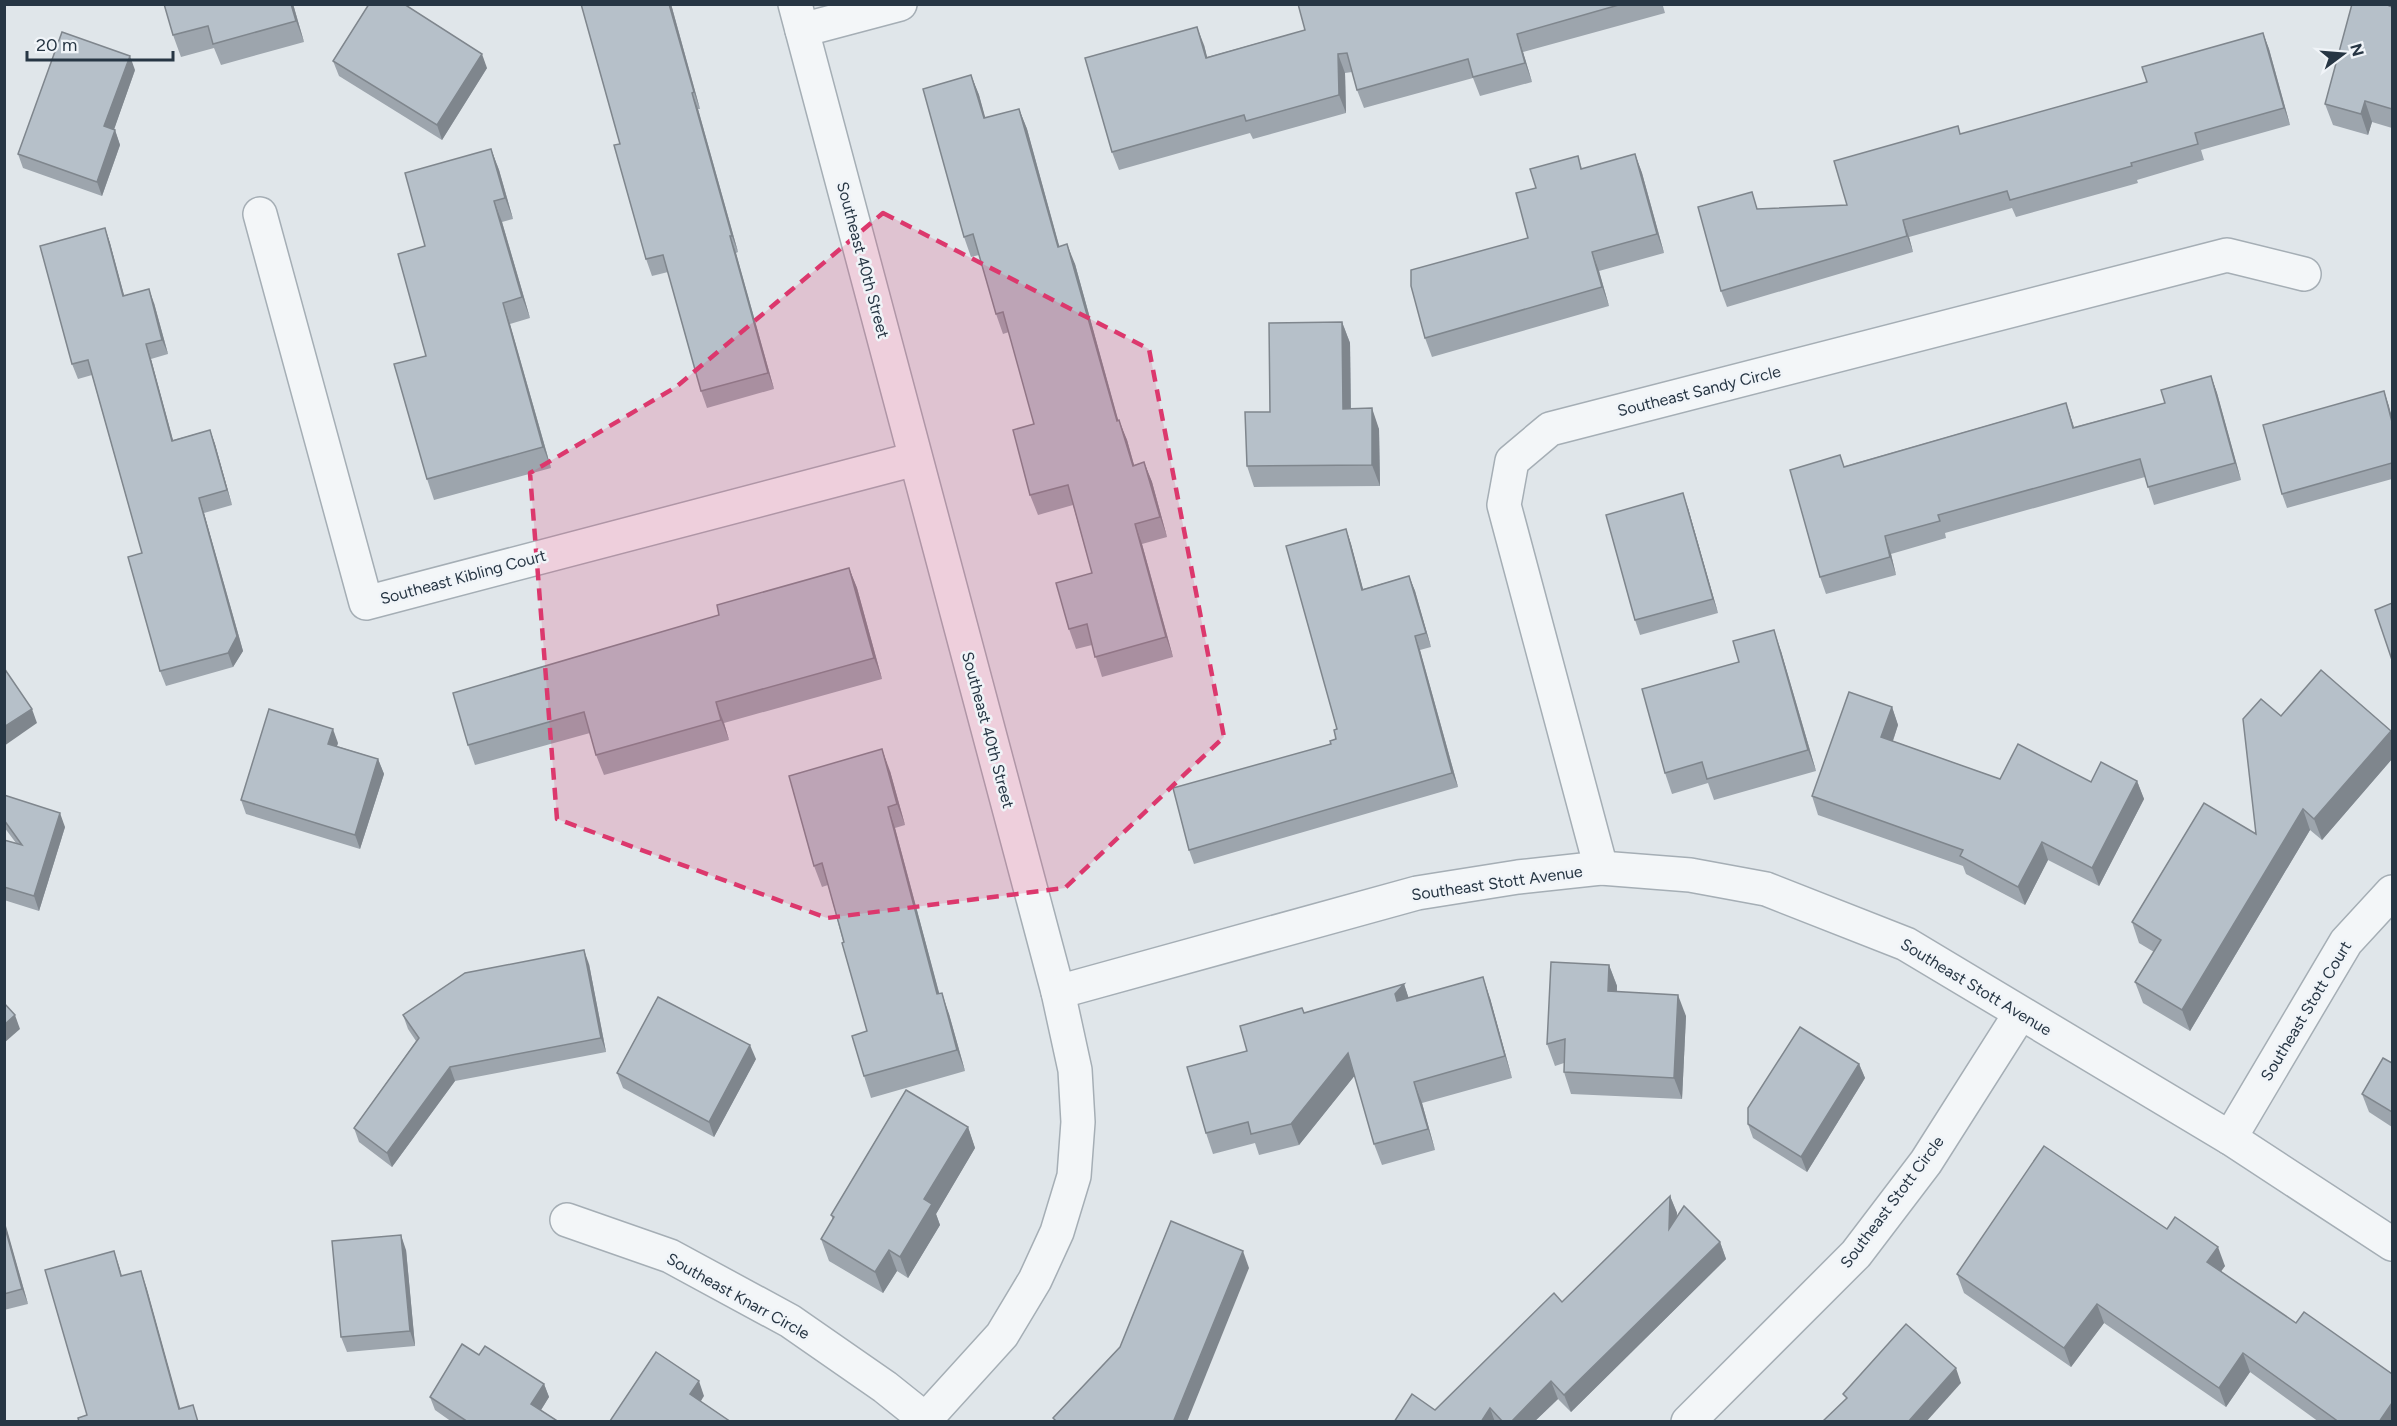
<svg xmlns="http://www.w3.org/2000/svg" width="2397" height="1426" font-family="Figtree,sans-serif">
	<style>
		.lines { fill: none; stroke-linecap: round; stroke-linejoin: round }
		.street-casing { stroke: #a5aeb5; stroke-width: 36 }
		.street { stroke: #f3f6f8; stroke-width: 33 }
		.wall { fill: #9da5ad }
		.shaded-wall { fill: #7f868d }
		.building { fill: #b6c0c9; stroke: #7f868d; stroke-width: 1.5 }
		.marked { fill: #dc386d; fill-opacity: 0.2; stroke: #dc386d; stroke-width: 4.5; stroke-dasharray: 12 8; stroke-linejoin: round }
		.labels { text-anchor: middle; dominant-baseline: central; stroke-width: 5; stroke-linejoin: round; paint-order: stroke }
		.street-label { font-size: 16px; fill: #273644; stroke: #f0f4f8 }
	</style>
	<rect width="100%" height="100%" fill="#e0e6ea"/>
	<g class="lines">
		<defs>
			<g id="street">
				<path d="M795,4L1058,992L1075,1070L1078,1122L1074,1176L1057,1232L1035,1280L1002,1335L923,1422"/>
				<path d="M802,30L900,4"/>
				<path d="M260,214L366,603L915,459"/>
				<path d="M1601,868L1504,505L1512,461L1550,429L2227,255L2304,274"/>
				<path d="M1058,992L1417,893L1518,877L1601,868L1690,875L1766,889L1906,944L2230,1138L2392,1244"/>
				<path d="M2230,1138L2346,942L2392,892"/>
				<path d="M567,1220L670,1256L790,1321L885,1387L925,1419"/>
				<path d="M1688,1422L1856,1254L1926,1162L2020,1014"/>
			</g>
		</defs>
		<!-- street casing -->
		<use href="#street" class="street-casing"/>
		<!-- street -->
		<use href="#street" class="street"/>
	</g>
	<!-- wall -->
	<g class="wall">
		<path d="M293,4L304,42L221,65L214,48L181,57L173,35Z"/>
		<path d="M581,4H671L700,109H698L738,252L736,253L774,389L707,408L701,391L668,272L652,276L646,259L620,144Z"/>
		<path d="M1298,4H1668L1663,6L1665,13L1523,52L1532,82L1480,96L1473,78L1364,108L1357,90L1352,72L1345,73L1346,113L1253,139L1250,133L1119,170L1112,152L1204,45L1207,57L1305,30Z"/>
		<path d="M2392,7V128L2372,122L2368,135L2333,125L2325,104Z"/>
		<path d="M2263,33L2269,49L2290,125L2201,150L2204,160L2137,180L2138,183L2016,217L2012,208L1909,237L1913,252L1727,307L1721,291L1759,209L1847,205L1961,134L2147,82Z"/>
		<path d="M333,61L487,68L442,140L339,76Z"/>
		<path d="M135,70L114,129L115,130L120,145L102,196L23,168L18,154Z"/>
		<path d="M971,75L979,95L985,118L1019,109L1027,129L1059,246L1075,264L1118,420L1127,440L1134,465L1144,462L1152,482L1167,537L1142,544L1173,657L1102,677L1092,645L1076,649L1069,629L1092,573L1073,505L1038,515L1030,495L1034,424L1009,332L1003,334L996,314L979,255L971,257L964,237Z"/>
		<path d="M491,149L499,170L513,219L502,222L530,318L510,324L551,468L434,500L427,479L425,246Z"/>
		<path d="M1635,154L1642,173L1664,253L1599,271L1609,306L1432,357L1425,338L1528,238L1536,188L1578,156L1582,169Z"/>
		<path d="M105,228L110,243L124,295L154,303L168,354L151,359L173,440L210,430L215,444L232,505L204,513L243,651L233,667L166,686L160,671L142,553L92,375L78,379L72,364Z"/>
		<path d="M1342,322L1350,343L1351,409L1379,429L1380,486L1254,487L1247,466Z"/>
		<path d="M2211,376L2217,393L2241,480L2154,505L2145,477L1945,533L1946,538L1891,554L1896,575L1826,594L1820,577L1845,466L2066,403L2074,427L2165,403Z"/>
		<path d="M2384,391L2392,418V479L2287,508L2282,494Z"/>
		<path d="M1688,508L1718,613L1640,635L1635,620Z"/>
		<path d="M1346,529L1351,544L1363,589L1409,576L1415,591L1431,647L1420,650L1458,787L1194,864L1189,850L1336,739Z"/>
		<path d="M849,568L857,588L882,679L724,723L729,740L604,775L596,755L590,733L475,765L468,745L719,615Z"/>
		<path d="M1781,651L1816,771L1714,800L1708,783L1672,794L1665,773Z"/>
		<path d="M1892,707L1898,725L1893,741L2000,779L2091,782L2137,781L2144,799L2099,886L2048,860L2025,905L1966,874L1963,866L1818,815L1812,796Z"/>
		<path d="M2392,735V759L2322,840L2310,830L2190,1031L2143,1003L2135,982L2154,952L2139,943L2132,922L2256,834Z"/>
		<path d="M338,743L337,746L378,759L384,774L360,849L246,814L241,800Z"/>
		<path d="M890,771L905,825L895,828L939,993L949,1014L965,1071L871,1098L864,1076L867,1031L828,885L822,887L814,866Z"/>
		<path d="M4,795L65,827L39,911L4,900V840L16,843L4,827Z"/>
		<path d="M589,964L606,1052L455,1081L392,1167L359,1142L354,1128L416,1041L408,1029L403,1015Z"/>
		<path d="M1609,965L1617,986V992L1686,1016L1682,1099L1571,1094L1564,1072V1063L1555,1066L1547,1044Z"/>
		<path d="M1404,984L1408,997L1490,998L1512,1078L1422,1103L1435,1150L1382,1165L1374,1144L1355,1075L1299,1145L1259,1155L1255,1143L1213,1154L1206,1133L1247,1051L1304,1013Z"/>
		<path d="M756,1059L714,1137L623,1088L617,1073Z"/>
		<path d="M2392,1063V1127L2369,1112L2362,1094Z"/>
		<path d="M1859,1064L1865,1078L1807,1172L1753,1138L1748,1124Z"/>
		<path d="M968,1127L975,1148L936,1214L940,1225L908,1278L897,1271L883,1293L829,1261L821,1239L833,1220L831,1215Z"/>
		<path d="M1670,1196L1677,1213L1676,1217L1720,1242L1726,1259L1571,1412L1558,1399L1534,1422H1394L1435,1410L1562,1302Z"/>
		<path d="M4,1221L28,1304L4,1310Z"/>
		<path d="M2167,1229L2225,1266L2221,1271L2392,1422H2319L2250,1372L2226,1407L2104,1323L2071,1367L1964,1293L1957,1274Z"/>
		<path d="M406,1250L415,1346L347,1352L341,1337Z"/>
		<path d="M479,1355L544,1384L549,1397L541,1410L559,1422H452L435,1410L430,1397Z"/>
	</g>
	<!-- shaded-wall -->
	<g class="shaded-wall">
		<path d="M291,4H293L304,42L296,21Z"/>
		<path d="M669,4H671L700,109L694,92Z"/>
		<path d="M1197,27L1204,45L1212,76L1206,58Z"/>
		<path d="M2263,33L2269,49L2290,125L2284,108Z"/>
		<path d="M1517,34L1523,52L1532,82L1525,63Z"/>
		<path d="M482,54L487,68L442,140L437,125Z"/>
		<path d="M1338,54L1345,73L1346,113L1339,95Z"/>
		<path d="M130,56L135,70L110,141L104,126Z"/>
		<path d="M971,75L979,95L991,138L984,118Z"/>
		<path d="M692,93L698,109L738,252L732,236Z"/>
		<path d="M2365,101L2372,122L2368,135L2361,114Z"/>
		<path d="M1019,109L1027,129L1065,267L1058,247Z"/>
		<path d="M115,130L120,145L102,196L97,182Z"/>
		<path d="M491,149L499,170L513,219L505,198Z"/>
		<path d="M1635,154L1642,173L1664,253L1657,234Z"/>
		<path d="M494,201L502,222L530,318L522,297Z"/>
		<path d="M1903,220L1909,237L1913,252L1907,236Z"/>
		<path d="M105,228L110,243L128,310L123,296Z"/>
		<path d="M730,236L736,253L774,389L768,373Z"/>
		<path d="M1067,244L1075,264L1124,441L1117,421Z"/>
		<path d="M1592,252L1599,271L1609,306L1602,287Z"/>
		<path d="M149,289L154,303L168,354L162,340Z"/>
		<path d="M503,303L510,324L551,468L543,447Z"/>
		<path d="M1342,322L1350,343L1351,430L1343,409Z"/>
		<path d="M146,344L151,359L177,455L172,441Z"/>
		<path d="M2211,376L2217,393L2241,480L2235,463Z"/>
		<path d="M2384,391L2389,406L2392,418V422Z"/>
		<path d="M2066,403L2072,421L2079,445L2073,428Z"/>
		<path d="M1372,408L1379,429L1380,486L1372,465Z"/>
		<path d="M1119,420L1127,440L1140,486L1133,466Z"/>
		<path d="M210,430L215,444L232,505L227,490Z"/>
		<path d="M1144,462L1152,482L1167,537L1160,517Z"/>
		<path d="M1683,493L1688,508L1718,613L1713,599Z"/>
		<path d="M199,498L204,513L243,651L233,667L228,653Z"/>
		<path d="M1135,524L1142,544L1173,657L1166,637Z"/>
		<path d="M1346,529L1351,544L1367,604L1362,590Z"/>
		<path d="M1885,536L1891,554L1896,575L1890,557Z"/>
		<path d="M849,568L857,588L882,679L874,658Z"/>
		<path d="M1409,576L1415,591L1431,647L1426,633Z"/>
		<path d="M1774,630L1781,651L1816,771L1808,750Z"/>
		<path d="M1415,636L1420,650L1458,787L1452,773Z"/>
		<path d="M716,702L724,723L729,740L721,720Z"/>
		<path d="M1892,707L1898,725L1888,755L1881,737Z"/>
		<path d="M32,709L37,723L4,746V727Z"/>
		<path d="M333,729L338,743L333,758L328,744Z"/>
		<path d="M2391,731L2392,735V759L2322,840L2314,819Z"/>
		<path d="M882,749L890,771L905,825L897,804Z"/>
		<path d="M378,759L384,774L360,849L355,835Z"/>
		<path d="M2137,781L2144,799L2099,886L2092,868Z"/>
		<path d="M888,807L895,828L945,1015L937,994Z"/>
		<path d="M2303,809L2310,830L2190,1031L2182,1010Z"/>
		<path d="M60,813L65,827L39,911L34,896Z"/>
		<path d="M2042,842L2048,860L2025,905L2018,887Z"/>
		<path d="M584,950L589,964L606,1052L601,1038Z"/>
		<path d="M1609,965L1617,986L1616,1012L1608,991Z"/>
		<path d="M1483,977L1490,998L1512,1078L1505,1056Z"/>
		<path d="M1404,984L1411,1005L1405,1022L1395,994Z"/>
		<path d="M942,993L949,1014L965,1071L957,1050Z"/>
		<path d="M1678,995L1686,1016L1682,1099L1674,1078Z"/>
		<path d="M15,1015L20,1029L4,1043V1025Z"/>
		<path d="M750,1045L756,1059L714,1137L709,1122Z"/>
		<path d="M1348,1053L1356,1074L1299,1145L1291,1124Z"/>
		<path d="M1859,1064L1865,1078L1807,1172L1801,1157Z"/>
		<path d="M450,1067L455,1081L392,1167L387,1153Z"/>
		<path d="M1414,1082L1422,1103L1435,1150L1428,1129Z"/>
		<path d="M968,1127L975,1148L936,1214L940,1225L908,1278L900,1257L924,1199Z"/>
		<path d="M1670,1196L1677,1213L1675,1247L1669,1229Z"/>
		<path d="M4,1221L6,1226L28,1304L22,1289L4,1224Z"/>
		<path d="M401,1235L406,1250L415,1346L410,1331Z"/>
		<path d="M1720,1242L1726,1259L1571,1412L1564,1395Z"/>
		<path d="M2218,1247L2225,1266L2214,1281L2207,1262Z"/>
		<path d="M889,1250L897,1271L883,1293L875,1272Z"/>
		<path d="M114,1251L120,1269L127,1294L121,1276Z"/>
		<path d="M1243,1251L1249,1268L1187,1422H1175L1174,1420Z"/>
		<path d="M141,1271L147,1289L184,1422L179,1409Z"/>
		<path d="M2097,1304L2104,1323L2071,1367L2064,1348Z"/>
		<path d="M2243,1353L2250,1372L2226,1407L2219,1388Z"/>
		<path d="M1956,1368L1961,1383L1926,1422H1908Z"/>
		<path d="M699,1381L704,1396L696,1409L690,1394Z"/>
		<path d="M1551,1381L1558,1399L1534,1422H1511Z"/>
		<path d="M544,1384L549,1397L536,1418L531,1404Z"/>
		<path d="M2392,1403V1422H2379Z"/>
		<path d="M1490,1408L1495,1422H1481Z"/>
	</g>
	<!-- building -->
	<g class="building">
		<path d="M164,4H291L296,21L213,44L208,26L173,35Z"/>
		<path d="M369,4H404L482,54L437,125L333,61Z"/>
		<path d="M581,4H669L694,92L692,93L732,236H730L768,373L701,391L663,255L646,259L614,145L620,144Z"/>
		<path d="M1298,4H1622L1517,34L1525,63L1473,77L1468,59L1357,90L1347,53L1338,54L1339,95L1246,121L1244,115L1112,152L1085,58L1197,27L1206,58L1305,30Z"/>
		<path d="M2352,4H2385L2392,7V109L2365,101L2361,114L2325,104Z"/>
		<path d="M62,32L130,56L104,126L115,130L97,182L18,154Z"/>
		<path d="M2263,33L2284,108L2195,133L2198,144L2131,163L2132,166L2010,200L2007,191L1903,220L1907,236L1721,291L1698,207L1752,192L1757,209L1847,205L1834,161L1958,126L1960,134L2147,82L2142,67Z"/>
		<path d="M971,75L984,118L1019,109L1058,247L1067,244L1117,421L1119,420L1133,466L1144,462L1160,517L1135,524L1166,637L1095,657L1087,624L1069,629L1056,583L1092,573L1068,485L1030,495L1013,430L1034,424L1003,312L996,314L973,234L964,237L923,89Z"/>
		<path d="M491,149L505,198L494,201L522,297L503,303L543,447L427,479L394,364L426,356L398,254L425,246L405,173Z"/>
		<path d="M1635,154L1657,234L1592,252L1602,287L1425,338L1411,286V270L1528,238L1516,193L1536,188L1530,169L1578,156L1581,169Z"/>
		<path d="M105,228L123,296L149,289L162,340L146,344L172,441L210,430L227,490L199,498L237,636L228,653L160,671L128,557L142,553L88,360L72,364L40,246Z"/>
		<path d="M1342,322L1343,409L1372,408V465L1247,466L1245,412H1270L1269,323Z"/>
		<path d="M2211,376L2235,463L2148,487L2140,459L1938,515L1940,521L1885,536L1890,557L1820,577L1790,470L1840,455L1844,467L2066,403L2073,428L2165,403L2161,390Z"/>
		<path d="M2384,391L2392,422V463L2282,494L2263,425Z"/>
		<path d="M1683,493L1713,599L1635,620L1606,515Z"/>
		<path d="M1346,529L1362,590L1409,576L1426,633L1415,636L1452,773L1189,850L1173,788L1331,744L1330,741L1336,739L1334,730L1337,729L1286,546Z"/>
		<path d="M849,568L874,658L716,702L721,720L596,755L584,712L468,745L453,693L719,615L717,605Z"/>
		<path d="M2392,603V660L2375,610Z"/>
		<path d="M1774,630L1808,750L1707,779L1702,762L1665,773L1642,689L1739,662L1733,641Z"/>
		<path d="M4,668L32,709L4,727Z"/>
		<path d="M2321,670L2391,731L2314,819L2303,809L2182,1010L2135,982L2161,940L2132,922L2204,803L2256,834L2243,719L2261,699L2281,716Z"/>
		<path d="M1849,692L1892,707L1881,737L2000,779L2018,744L2091,782L2101,762L2137,781L2092,868L2042,842L2018,887L1960,856L1963,850L1812,796Z"/>
		<path d="M269,709L333,729L328,744L378,759L355,835L241,800Z"/>
		<path d="M882,749L897,804L888,807L937,994L942,993L957,1050L864,1076L852,1036L867,1031L842,943L844,942L822,863L814,866L789,776Z"/>
		<path d="M4,795L60,813L34,896L4,887V840L22,845L4,820Z"/>
		<path d="M584,950L601,1038L450,1067L387,1153L354,1128L419,1038L403,1015L465,973Z"/>
		<path d="M1551,962L1609,965L1608,991L1678,995L1674,1078L1564,1072L1565,1039L1547,1044Z"/>
		<path d="M1483,977L1505,1056L1414,1082L1428,1129L1374,1144L1348,1053L1291,1124L1251,1134L1248,1122L1206,1133L1187,1067L1247,1051L1240,1026L1302,1008L1304,1013L1404,984L1395,994L1397,1001Z"/>
		<path d="M658,997L750,1045L709,1122L617,1073Z"/>
		<path d="M4,1003L15,1015L4,1025Z"/>
		<path d="M1800,1027L1859,1064L1801,1157L1748,1124V1108Z"/>
		<path d="M2383,1058L2392,1063V1112L2362,1094Z"/>
		<path d="M906,1090L968,1127L924,1199L932,1204L900,1257L889,1250L875,1272L821,1239L834,1217L831,1215Z"/>
		<path d="M2044,1146L2167,1229L2175,1217L2218,1247L2207,1262L2296,1323L2304,1312L2392,1374V1403L2379,1422H2339L2243,1353L2219,1388L2097,1304L2064,1348L1957,1274Z"/>
		<path d="M1670,1196L1669,1229L1684,1206L1720,1242L1564,1395L1551,1381L1511,1422H1503L1490,1408L1481,1422H1394L1412,1394L1435,1410L1554,1293L1562,1302Z"/>
		<path d="M1171,1221L1243,1251L1174,1420L1176,1422H1057L1053,1418L1120,1347Z"/>
		<path d="M4,1224L22,1289L4,1294Z"/>
		<path d="M401,1235L410,1331L341,1337L332,1241Z"/>
		<path d="M114,1251L121,1276L141,1271L179,1409L193,1405L198,1422H79L78,1418L87,1415L45,1270Z"/>
		<path d="M1906,1324L1956,1368L1908,1422H1822L1847,1398L1843,1394Z"/>
		<path d="M462,1344L479,1355L485,1346L544,1384L531,1404L559,1422H468L430,1397Z"/>
		<path d="M656,1352L699,1381L690,1394L731,1422L610,1421Z"/>
	</g>
	<!-- marked area -->
	<path class="marked" d="M883,213L1149,349L1224,737L1065,888L827,918L557,819L530,473L676,387Z"/>
	<g class="labels">
		<!-- street labels -->
		<g class="street-label">
			<text transform="translate(863 260) rotate(75)">Southeast 40th Street</text>
			<text transform="translate(1699 391) rotate(-14)">Southeast Sandy Circle</text>
			<text transform="translate(463 577) rotate(-15)">Southeast Kibling Court</text>
			<text transform="translate(988 730) rotate(75)">Southeast 40th Street</text>
			<text transform="translate(1497 883) rotate(-8)">Southeast Stott Avenue</text>
			<text transform="translate(1976 987) rotate(31)">Southeast Stott Avenue</text>
			<text transform="translate(2306 1011) rotate(-59)">Southeast Stott Court</text>
			<text transform="translate(1892 1202) rotate(-53)">Southeast Stott Circle</text>
			<text transform="translate(738 1296) rotate(29)">Southeast Knarr Circle</text>
		</g>
	</g>
	<!-- border -->
	<rect width="2397" height="1426" fill="none" stroke="#273644" stroke-width="12"/>
	<!-- north arrow -->
	<g transform="translate(2343 54) rotate(74)" stroke="#f0f4f8" stroke-width="4.5" paint-order="stroke">
	<path d="M0-4.5L10 22L0 15L-10 22Z" fill="#273644"/>
	<text y="-9" font-size="16" font-weight="bold" text-anchor="middle" fill="#273644">N</text>
	</g>
	<!-- scale -->
	<path d="M27 51v9h146v-9" fill="none" stroke="#273644" stroke-width="3"/>
	<text x="36" y="51" font-size="18" fill="#273644" stroke="#f0f4f8" stroke-width="4.5" paint-order="stroke">20 m</text>
</svg>
